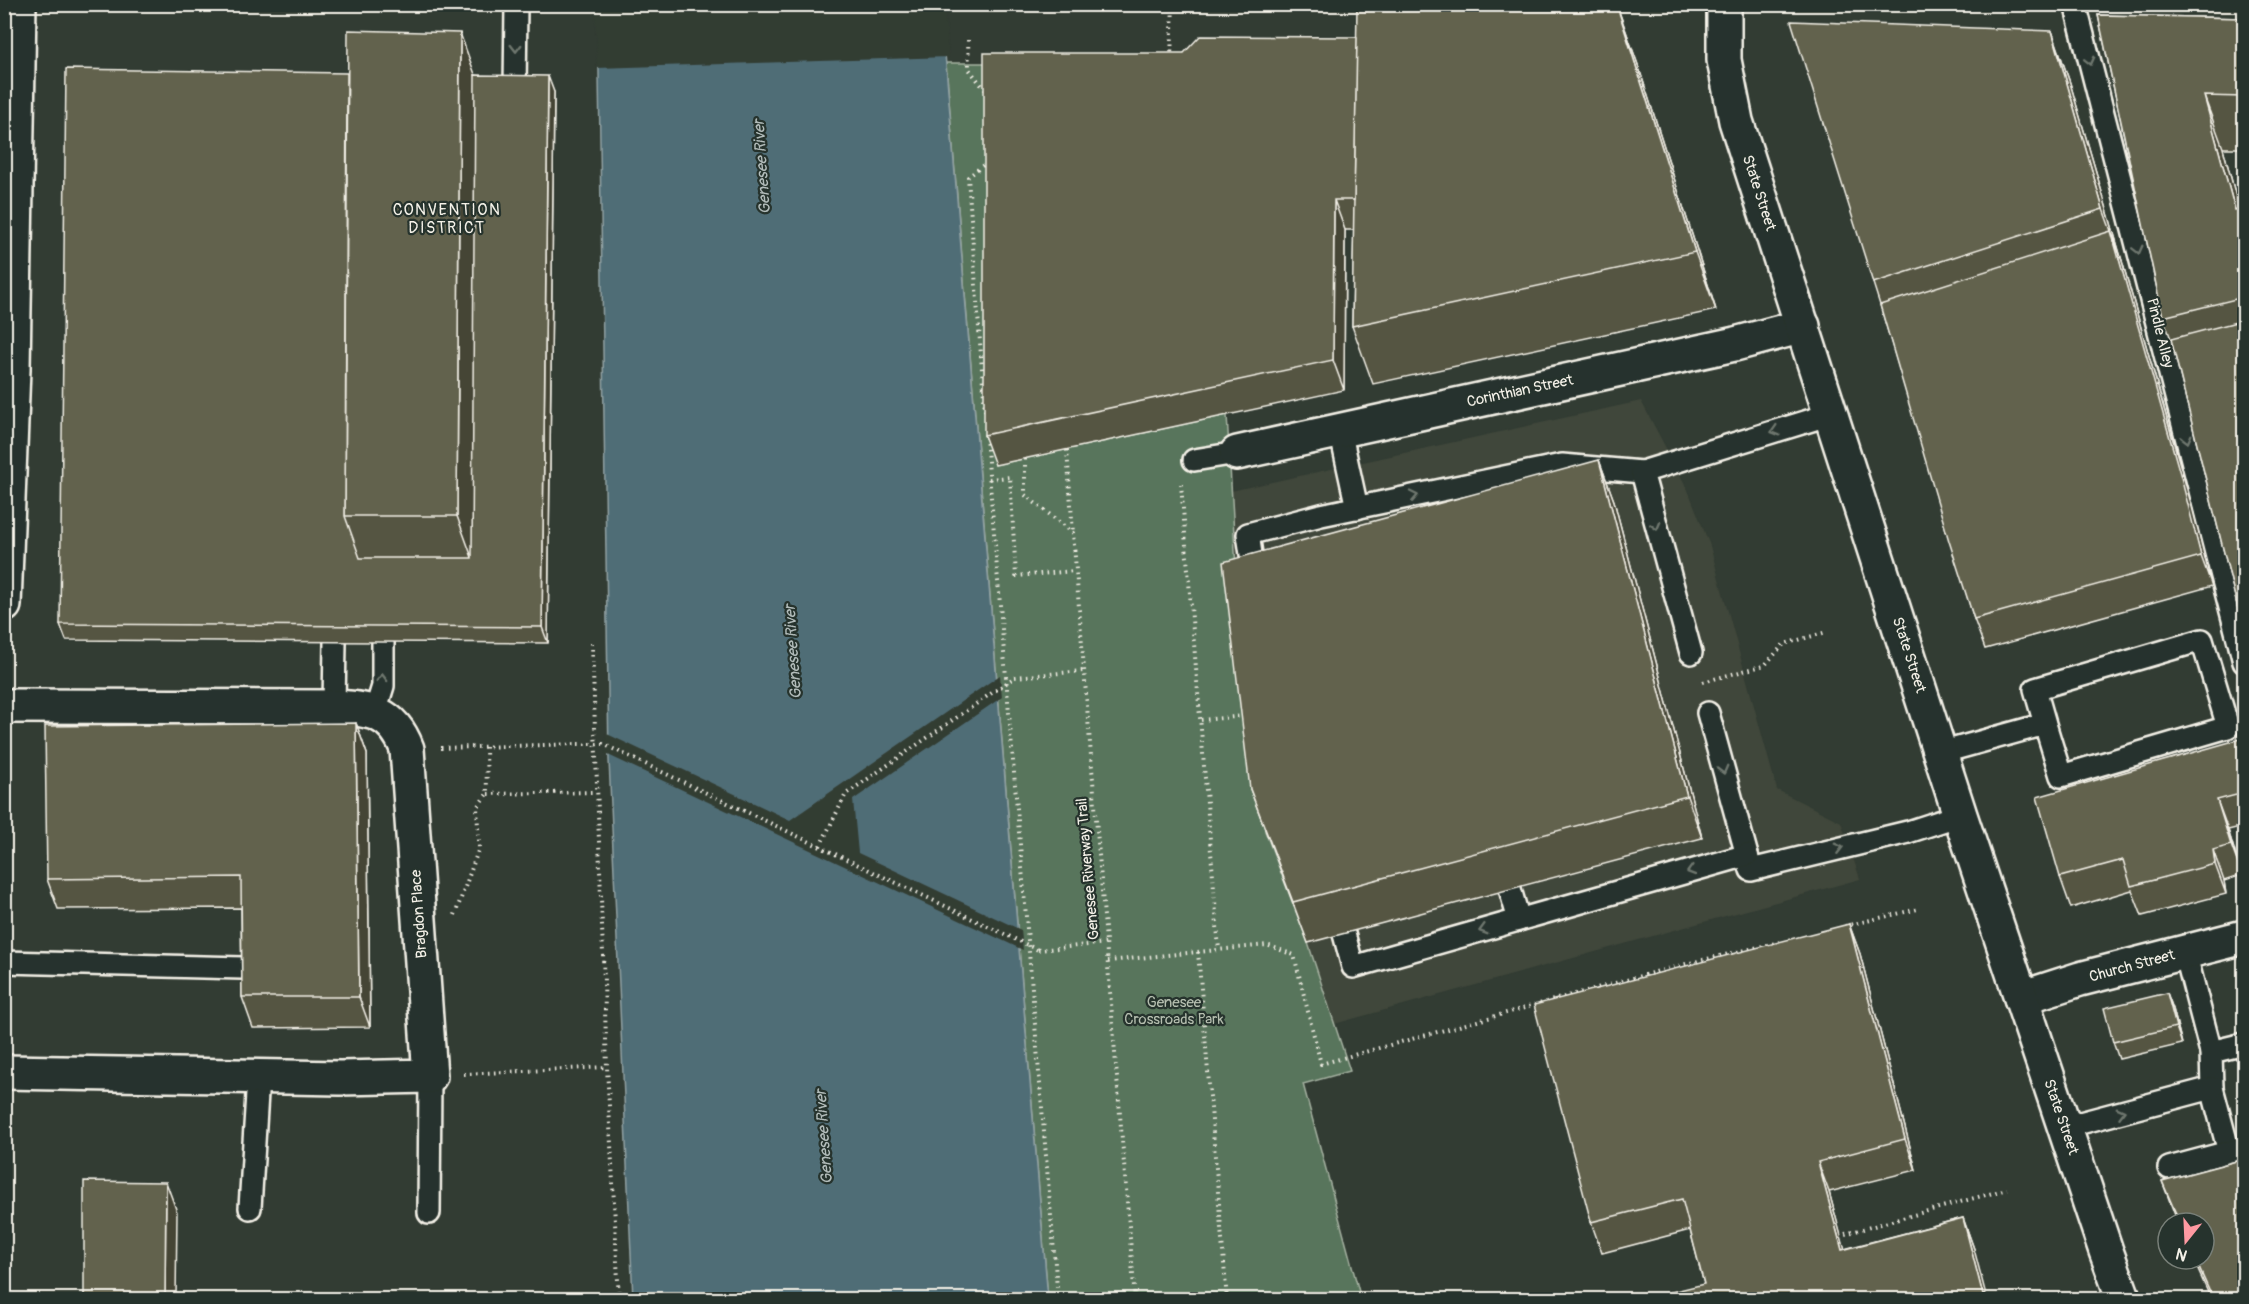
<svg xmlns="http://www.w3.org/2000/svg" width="2249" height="1304" font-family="Pangolin,sans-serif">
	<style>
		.built { fill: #40473b }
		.green { fill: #58745b; stroke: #a6b2a2; stroke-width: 1.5 }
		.water { fill: #506d76; stroke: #92a2a4; stroke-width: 1.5 }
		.pier { fill: #323c33 }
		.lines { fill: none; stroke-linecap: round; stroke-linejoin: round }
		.lane-casing { stroke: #f4f1e8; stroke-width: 26 }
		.street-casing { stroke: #f4f1e8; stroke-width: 38 }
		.primary-casing { stroke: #f4f1e8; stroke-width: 38 }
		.path { stroke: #f4f1e8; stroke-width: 4; stroke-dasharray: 1.5 4.5; stroke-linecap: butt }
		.lane { stroke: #26332d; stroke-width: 21 }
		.street { stroke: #26332d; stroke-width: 33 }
		.primary { stroke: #26332d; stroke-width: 33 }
		.path-bridge { stroke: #f4f1e8; stroke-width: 4; stroke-dasharray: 1.5 4.5; stroke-linecap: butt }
		.wall { fill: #545442; stroke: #f4f1e8; stroke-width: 1.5 }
		.shaded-wall { fill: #454536; stroke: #f4f1e8; stroke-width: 1.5 }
		.building { fill: #62624d; stroke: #f4f1e8; stroke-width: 1.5 }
		.oneway { stroke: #6e766e }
		.labels { text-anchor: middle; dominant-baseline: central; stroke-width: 4.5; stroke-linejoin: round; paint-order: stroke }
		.street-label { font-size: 15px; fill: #f4f1e8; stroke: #26332d }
		.park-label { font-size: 15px; fill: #b6bfb0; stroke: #26332d }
		.water-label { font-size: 16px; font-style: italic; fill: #b2bcba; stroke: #26332d }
		.neighbourhood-label { font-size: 16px; letter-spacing: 1.5px; fill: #f4f1e8; stroke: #26332d }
	</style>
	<rect width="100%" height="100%" fill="#323c33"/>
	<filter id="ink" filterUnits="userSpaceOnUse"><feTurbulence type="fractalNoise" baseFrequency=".0167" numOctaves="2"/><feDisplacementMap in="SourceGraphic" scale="12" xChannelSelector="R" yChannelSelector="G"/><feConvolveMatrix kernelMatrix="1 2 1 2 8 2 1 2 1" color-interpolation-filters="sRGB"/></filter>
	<g filter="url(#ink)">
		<!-- built -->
		<path class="built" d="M1641,401L1688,490L1710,546L1777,790L1841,822L1860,879L1334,1024L1308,943L1265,831L1238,603L1231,491Z"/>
		<!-- green -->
		<path class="green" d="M946,63H995V465L1227,415L1238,603L1265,831L1308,943L1350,1071L1303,1084L1361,1299H1048Z"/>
		<!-- water -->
		<path class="water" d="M598,5H941L1048,1299H633L609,760Z"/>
		<!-- pier -->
		<g class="pier">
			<path d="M595,4H944L949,57L597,68Z"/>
			<path d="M1000,675L1002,697L853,800L858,853L1021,930L1023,950L606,754L605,733L790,820Z"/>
		</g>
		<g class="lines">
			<defs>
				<g id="lane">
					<path d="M2075,4L2244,662"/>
					<path d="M515,91L516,4"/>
					<path d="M1340,430L1357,508"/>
					<path d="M1194,460L1237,453"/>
					<path d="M1255,581L1248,534L1321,515L1562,465L1642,472"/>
					<path d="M1691,653L1642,472L1831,414"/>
					<path d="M334,707L335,642"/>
					<path d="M375,712L383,686V642"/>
					<path d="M1708,713L1751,870L1908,832L1960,815"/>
					<path d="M1940,753L2045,724L2061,776L2228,727L2202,640L2035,689L2045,724"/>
					<path d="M1510,889L1519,920"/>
					<path d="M1344,934L1353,967L1747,855"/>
					<path d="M2185,952L2211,1052L2244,1044"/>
					<path d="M4,962L243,968"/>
					<path d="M2211,1052L2212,1088L2229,1152"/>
					<path d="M2065,1127L2212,1088"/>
					<path d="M2169,1168L2244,1148"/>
					<path d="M250,1208L258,1077"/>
					<path d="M429,1213L430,1076"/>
				</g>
				<g id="street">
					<path d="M1237,453L1735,344L1803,326"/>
					<path d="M4,706L334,707C369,709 393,711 407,749L430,1076L340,1078L4,1072"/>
					<path d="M2021,998L2080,979L2244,937"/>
				</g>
				<g id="primary">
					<path d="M1724,4V60L1736,121L1960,815L2106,1251L2124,1300"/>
					<path d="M4,605L13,369L19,4"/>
				</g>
			</defs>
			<!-- lane casing -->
			<use href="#lane" class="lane-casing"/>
			<!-- street casing -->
			<use href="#street" class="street-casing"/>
			<!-- primary casing -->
			<use href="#primary" class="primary-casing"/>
			<!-- path -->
			<g class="path">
				<path d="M968,40L969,69L986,91"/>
				<path d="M1171,58L1173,4"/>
				<path d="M985,411L968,177L986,163V161"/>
				<path d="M986,437L1058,1300"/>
				<path d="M1067,450L1073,533"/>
				<path d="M1025,459V495L1073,533L1135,1300"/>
				<path d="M989,479L1010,477L1016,576L1075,571"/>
				<path d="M1181,484L1219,950"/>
				<path d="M592,643L607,1067L619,1300"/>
				<path d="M1015,677L1083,671"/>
				<path d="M1703,682L1765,665L1784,644L1827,632"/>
				<path d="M1201,720L1245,716"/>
				<path d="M486,747L487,794L596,792"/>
				<path d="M441,748L578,744"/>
				<path d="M455,915L479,848L477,807L487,794"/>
				<path d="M1845,926L1918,909"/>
				<path d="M1038,950L1107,943"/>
				<path d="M1198,952L1227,1300"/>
				<path d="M1108,961L1267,945L1294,955L1321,1064L1677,966L1780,942"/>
				<path d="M464,1074L607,1067"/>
				<path d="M1845,1234L2007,1189"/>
			</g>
			<!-- lane -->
			<use href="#lane" class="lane"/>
			<!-- street -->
			<use href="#street" class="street"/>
			<!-- primary -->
			<use href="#primary" class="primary"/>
			<!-- path-bridge -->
			<g class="path-bridge">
				<path d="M578,744H603L1038,950"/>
				<path d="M820,846L846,794L1015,677"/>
			</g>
		</g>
		<!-- wall -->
		<g class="wall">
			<path d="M1617,6L1638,65L1716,310L1373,384L1352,326L1354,230H1345L1344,390L995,465L984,435L1184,53L1357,37Z"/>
			<path d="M2098,15L2244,18V148H2223L2239,208L2244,207V633L2171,339L2163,317Z"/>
			<path d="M2052,31L2070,83L2122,261L2192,507L2212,586L1985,649L1974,619L1880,305L1873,283Z"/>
			<path d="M475,75L554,92L548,643L66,640L60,624Z"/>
			<path d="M1599,460L1614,501L1702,838L1308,943L1250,789Z"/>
			<path d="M356,723L367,754L370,1027L253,1028L242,997L241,908L58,909L47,879Z"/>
			<path d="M2244,738V826L2228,830L2242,875L2224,881L2226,894L2142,916L2132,890L2071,908L2060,877Z"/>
			<path d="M1849,924L1860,954L1916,1170L1829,1192L1844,1249L1963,1218L1974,1249L1704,1284L1690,1230L1602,1253L1591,1222Z"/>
			<path d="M2167,993L2173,1009L2182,1044L2119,1059L2113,1042Z"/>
			<path d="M2244,1159V1299H2211L2193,1259H2204V1223H2178L2162,1181Z"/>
		</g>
		<!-- shaded-wall -->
		<g class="shaded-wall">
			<path d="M1617,6L1638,65L1716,310L1695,252Z"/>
			<path d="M2052,31L2070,83L2122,261L2103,209Z"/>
			<path d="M460,33L481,91L478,574L457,516Z"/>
			<path d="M548,76L554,92L548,643L542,627Z"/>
			<path d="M2204,96L2223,148L2244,227L2235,210Z"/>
			<path d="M1334,200L1345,230L1344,390L1333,360Z"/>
			<path d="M2111,231L2122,261L2192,507L2212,586L2201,556Z"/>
			<path d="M1599,460L1614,501L1702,838L1687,796Z"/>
			<path d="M356,723L367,754L370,1027L359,997Z"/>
			<path d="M2217,800L2228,830L2242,875L2231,845Z"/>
			<path d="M2213,850L2224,881L2226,894L2215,864Z"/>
			<path d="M1849,924L1860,954L1916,1170L1905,1139Z"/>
			<path d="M2167,993L2173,1009L2182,1044L2176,1027Z"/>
			<path d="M1818,1162L1829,1192L1853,1280L1842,1250Z"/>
			<path d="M166,1182L177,1212L176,1299H165Z"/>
			<path d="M1963,1218L1974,1249L1987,1299H1984Z"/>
		</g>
		<!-- building -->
		<g class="building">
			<path d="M1357,6H1617L1695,252L1352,326Z"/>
			<path d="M2098,15L2244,18V97L2204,96L2235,210L2244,207V297L2163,317Z"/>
			<path d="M1791,21L2052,31L2103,209L1873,283Z"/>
			<path d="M348,30L460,33L457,516H345Z"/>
			<path d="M1200,36L1357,37L1354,200H1334L1333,360L984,435V53H1184Z"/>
			<path d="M66,69L347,73L345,516L360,558H472L475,75L548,76L542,627L60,624Z"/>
			<path d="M2111,231L2181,477L2201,556L1974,619L1949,541L1880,305Z"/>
			<path d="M2244,320V633L2171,339Z"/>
			<path d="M1599,460L1687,796L1293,902L1250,789L1223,562Z"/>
			<path d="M356,723L359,997H242L241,877L47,879L45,726Z"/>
			<path d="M2244,738V793L2217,800L2231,845L2213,850L2215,864L2131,886L2123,860L2060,877L2037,797Z"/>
			<path d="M1849,924L1905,1139L1818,1162L1842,1250L1963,1218L1984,1299H1643L1704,1284L1682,1199L1591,1222L1534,1005Z"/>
			<path d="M2167,993L2176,1027L2113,1042L2104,1008Z"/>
			<path d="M2244,1159V1299H2213L2195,1259H2204V1223H2180L2162,1181Z"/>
			<path d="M84,1181L166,1182L165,1299H84Z"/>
		</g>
		<!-- one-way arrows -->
		<defs><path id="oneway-chevron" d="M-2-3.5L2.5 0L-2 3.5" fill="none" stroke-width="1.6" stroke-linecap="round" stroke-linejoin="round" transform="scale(1.5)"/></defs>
		<g class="oneway">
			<use href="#oneway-chevron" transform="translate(516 48) rotate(90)"/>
			<use href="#oneway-chevron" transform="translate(2090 61) rotate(76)"/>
			<use href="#oneway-chevron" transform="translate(2138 250) rotate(76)"/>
			<use href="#oneway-chevron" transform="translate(1775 431) rotate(163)"/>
			<use href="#oneway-chevron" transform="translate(2187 439) rotate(76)"/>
			<use href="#oneway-chevron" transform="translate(1414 496) rotate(-12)"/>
			<use href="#oneway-chevron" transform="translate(1656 526) rotate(75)"/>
			<use href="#oneway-chevron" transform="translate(382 678) rotate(-89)"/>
			<use href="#oneway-chevron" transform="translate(1723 770) rotate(75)"/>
			<use href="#oneway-chevron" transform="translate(1839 848) rotate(-14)"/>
			<use href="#oneway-chevron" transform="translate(1691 871) rotate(164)"/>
			<use href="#oneway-chevron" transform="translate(1483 930) rotate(164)"/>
			<use href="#oneway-chevron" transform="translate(2121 1112) rotate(-15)"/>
		</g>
	</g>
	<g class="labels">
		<!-- street labels -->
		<g class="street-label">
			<text transform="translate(1759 193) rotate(72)">State Street</text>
			<text transform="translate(2160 333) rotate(76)">Pindle Alley</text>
			<text transform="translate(1520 391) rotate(-12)">Corinthian Street</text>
			<text transform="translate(1909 655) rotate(72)">State Street</text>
			<text transform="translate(1088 869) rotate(-95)">Genesee Riverway Trail</text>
			<text transform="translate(419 914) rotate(-94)">Bragdon Place</text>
			<text transform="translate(2132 966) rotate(-15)">Church Street</text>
			<text transform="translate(2061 1117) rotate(71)">State Street</text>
		</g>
		<!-- park labels -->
		<g class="park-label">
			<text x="1174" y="1002">Genesee<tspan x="1174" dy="17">Crossroads Park</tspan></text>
		</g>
		<!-- water labels -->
		<g class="water-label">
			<text transform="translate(762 167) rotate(-94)">Genesee River</text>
			<text transform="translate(793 652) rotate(-94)">Genesee River</text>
			<text transform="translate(824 1137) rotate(-94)">Genesee River</text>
		</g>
		<!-- neighbourhood labels -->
		<g class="neighbourhood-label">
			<text x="447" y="210">CONVENTION<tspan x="447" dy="18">DISTRICT</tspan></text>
		</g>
	</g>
	<!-- margin -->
	<rect width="2249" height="1304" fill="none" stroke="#26332d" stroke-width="24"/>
	<rect x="12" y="12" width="2225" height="1280" fill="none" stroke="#f4f1e8" stroke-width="2" filter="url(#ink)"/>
	<!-- north arrow -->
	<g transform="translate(2186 1241) rotate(198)"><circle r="28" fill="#26332d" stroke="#787f78" stroke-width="1.5"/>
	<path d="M0-4.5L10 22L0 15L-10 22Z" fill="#ff9aa2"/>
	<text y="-9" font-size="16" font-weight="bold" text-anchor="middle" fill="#f4f1e8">N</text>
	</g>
</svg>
